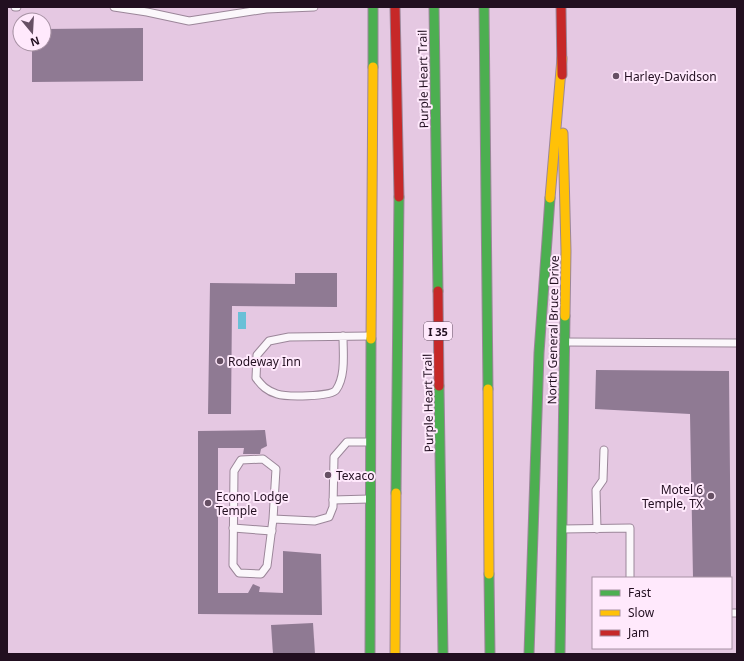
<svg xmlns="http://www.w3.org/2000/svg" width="744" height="661" font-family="'Noto Sans',sans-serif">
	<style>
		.water { fill: #6ac0d7 }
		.building { fill: #8f7a93 }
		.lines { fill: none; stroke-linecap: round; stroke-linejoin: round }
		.lane-casing { stroke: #9b8699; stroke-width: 9 }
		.fast-casing { stroke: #9b8699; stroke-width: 11 }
		.slow-casing { stroke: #9b8699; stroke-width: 11 }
		.jam-casing { stroke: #9b8699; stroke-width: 11 }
		.lane { stroke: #fbf7fb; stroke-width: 7 }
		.fast { stroke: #4caf50; stroke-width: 9 }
		.slow { stroke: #ffc107; stroke-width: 9 }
		.jam { stroke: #c62828; stroke-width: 9 }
		.poi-dot { fill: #665064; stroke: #ffe9fc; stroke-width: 1.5 }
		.labels { text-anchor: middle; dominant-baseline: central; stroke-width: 4; stroke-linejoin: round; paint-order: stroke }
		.shield { fill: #ffe9fc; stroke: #645062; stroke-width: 1 }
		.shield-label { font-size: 11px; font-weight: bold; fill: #220f20 }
		.poi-label { font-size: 12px; fill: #220f20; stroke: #ffe9fc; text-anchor: start }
		.street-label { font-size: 12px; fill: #220f20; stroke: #ffe9fc }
	</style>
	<rect width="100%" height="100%" fill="#e5c8e2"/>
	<!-- water -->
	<rect class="water" x="238" y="312" width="8" height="17"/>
	<!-- building -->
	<g class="building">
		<path d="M143,28V81L32,82V44H44V29Z"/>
		<path d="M295,273H337V307L232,306L231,414H208L210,283L295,284Z"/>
		<path d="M596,370L729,371L731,578H693L690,414L595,409Z"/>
		<path d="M265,430L267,446L261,449L260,454H243L244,448H218V593H248L253,584L260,587L259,592L283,593V551L321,554L322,615L198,614V431Z"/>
		<path d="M313,623L315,654H273L271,625Z"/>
	</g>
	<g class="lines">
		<defs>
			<g id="lane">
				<path d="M15,7H17"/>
				<path d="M114,7L147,12L189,21L266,9L314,7"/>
				<path d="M343,336C343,353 346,376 336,390C331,397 286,397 277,394C267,391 262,386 256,378L257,355L269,341L289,337L370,336"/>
				<path d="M565,342L737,343"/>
				<path d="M333,500L369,499"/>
				<path d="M273,519L276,469L263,459L241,460L234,471L233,565L239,573L261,574L267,566L273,519L315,521L329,517L333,507L334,457L347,442H369"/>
				<path d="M233,528L272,531"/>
				<path d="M562,529L630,528V578"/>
				<path d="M597,529L596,490L603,480L604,450"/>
				<path d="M731,613H737"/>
			</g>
			<g id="fast">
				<path d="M434,7L438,291"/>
				<path d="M484,7L488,389"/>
				<path d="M373,67V7"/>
				<path d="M439,386L443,654"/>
				<path d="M396,493L399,197"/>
				<path d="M489,574L490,654"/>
				<path d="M370,654L371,339"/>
				<path d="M529,654L539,353L550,198"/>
				<path d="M560,654L565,316"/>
			</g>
			<g id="slow">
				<path d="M563,133L566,251L565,316"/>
				<path d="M550,198L562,58"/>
				<path d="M371,339L373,67"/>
				<path d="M488,389L489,574"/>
				<path d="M395,654L396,493"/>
			</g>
			<g id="jam">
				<path d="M395,7L399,197"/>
				<path d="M561,7L562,75"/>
				<path d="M438,291L439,386"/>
			</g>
		</defs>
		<!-- lane casing -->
		<use href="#lane" class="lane-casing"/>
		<!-- fast casing -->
		<use href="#fast" class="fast-casing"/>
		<!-- slow casing -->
		<use href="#slow" class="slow-casing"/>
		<!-- jam casing -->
		<use href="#jam" class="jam-casing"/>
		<!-- lane -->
		<use href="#lane" class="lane"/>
		<!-- fast -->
		<use href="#fast" class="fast"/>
		<!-- slow -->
		<use href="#slow" class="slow"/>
		<!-- jam -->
		<use href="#jam" class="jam"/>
	</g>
	<!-- markers -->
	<g class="poi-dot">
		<circle cx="616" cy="76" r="4"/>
		<circle cx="220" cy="361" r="4"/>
		<circle cx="328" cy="475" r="4"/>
		<circle cx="711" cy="496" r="4"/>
		<circle cx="208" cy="503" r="4"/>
	</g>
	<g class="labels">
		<!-- shield labels -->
		<rect class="shield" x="424" y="322" width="28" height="18" rx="3"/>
		<g class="shield-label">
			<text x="438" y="331">I 35</text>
		</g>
		<!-- poi labels -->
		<g class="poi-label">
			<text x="624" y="76">Harley-Davidson</text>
			<text x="228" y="361">Rodeway Inn</text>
			<text x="336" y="475">Texaco</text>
			<text x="703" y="489" text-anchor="end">Motel 6<tspan x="703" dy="14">Temple, TX</tspan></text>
			<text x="216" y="496">Econo Lodge<tspan x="216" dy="14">Temple</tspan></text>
		</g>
		<!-- street labels -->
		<g class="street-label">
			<text transform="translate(423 79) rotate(-91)">Purple Heart Trail</text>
			<text transform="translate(553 330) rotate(-89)">North General Bruce Drive</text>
			<text transform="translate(428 403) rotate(-91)">Purple Heart Trail</text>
		</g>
	</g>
	<!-- border -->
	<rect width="744" height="661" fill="none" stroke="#220f20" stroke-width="16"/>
	<!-- legend -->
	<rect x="592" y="577" width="140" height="72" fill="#ffe9fc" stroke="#a792a4"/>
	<rect x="600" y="590" width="20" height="6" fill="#4caf50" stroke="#a792a4"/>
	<text x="628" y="597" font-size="12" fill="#220f20">Fast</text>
	<rect x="600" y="610" width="20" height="6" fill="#ffc107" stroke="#a792a4"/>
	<text x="628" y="617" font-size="12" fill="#220f20">Slow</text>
	<rect x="600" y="630" width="20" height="6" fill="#c62828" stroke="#a792a4"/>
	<text x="628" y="637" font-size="12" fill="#220f20">Jam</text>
	<!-- north arrow -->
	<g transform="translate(32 32) rotate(162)"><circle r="19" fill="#ffe9fc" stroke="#a792a4"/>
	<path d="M0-3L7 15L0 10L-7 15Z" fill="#665064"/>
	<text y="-6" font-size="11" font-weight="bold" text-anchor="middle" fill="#220f20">N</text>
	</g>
</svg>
